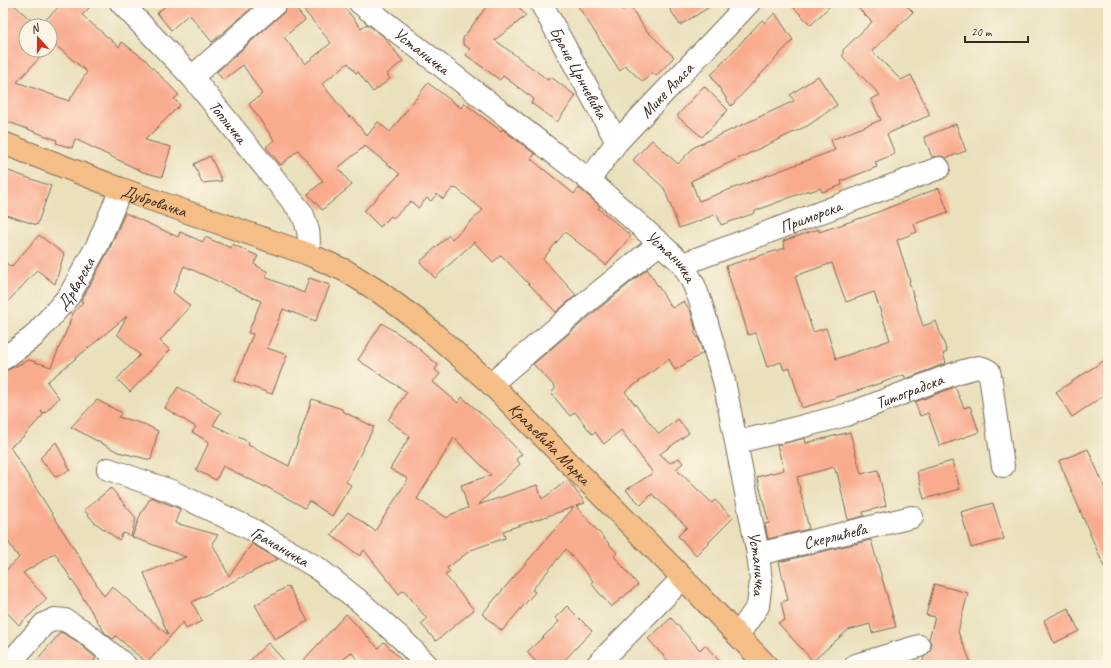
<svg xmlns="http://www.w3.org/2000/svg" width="1111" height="668" font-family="Caveat,sans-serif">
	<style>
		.building { fill: #f9ab8e; fill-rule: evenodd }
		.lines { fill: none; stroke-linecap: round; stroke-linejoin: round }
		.minor-casing { stroke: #786a55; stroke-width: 24 }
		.major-casing { stroke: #786a55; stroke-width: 24 }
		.minor { stroke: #fff; stroke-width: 22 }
		.major { stroke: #f5be86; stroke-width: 22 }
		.labels { text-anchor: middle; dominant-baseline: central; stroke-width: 3; stroke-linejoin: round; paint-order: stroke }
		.street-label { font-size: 17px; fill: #3b2a1e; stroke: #fcf5e5 }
	</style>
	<rect width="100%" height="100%" fill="#fcf5e5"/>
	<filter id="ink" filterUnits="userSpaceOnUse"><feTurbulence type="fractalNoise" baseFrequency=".025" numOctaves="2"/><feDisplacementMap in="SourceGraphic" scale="8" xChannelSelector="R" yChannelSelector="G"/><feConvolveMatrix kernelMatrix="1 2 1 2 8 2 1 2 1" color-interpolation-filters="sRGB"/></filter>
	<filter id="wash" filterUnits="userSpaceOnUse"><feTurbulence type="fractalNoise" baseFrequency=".012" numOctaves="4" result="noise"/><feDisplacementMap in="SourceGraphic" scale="16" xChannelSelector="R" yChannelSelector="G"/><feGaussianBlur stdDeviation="0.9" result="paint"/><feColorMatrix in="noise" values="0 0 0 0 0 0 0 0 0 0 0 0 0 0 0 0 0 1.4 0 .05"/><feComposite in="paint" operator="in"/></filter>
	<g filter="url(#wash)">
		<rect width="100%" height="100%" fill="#eae0bc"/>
		<g id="blocks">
			<!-- building -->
			<g class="building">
				<path d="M3,3H12L37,26H26V50H47L17,82L69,101L87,72L53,43L50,46V26H39L63,3H94L82,15L119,47L122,42L147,61V62L179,95L174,99L180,105L145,140L171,147L162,177L143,172L75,139L72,148L56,143L57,140L3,120Z"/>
				<path d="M169,3H251L254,6L212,42L189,14L171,30L157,13Z"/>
				<path d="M291,3L305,20L284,37L305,64L331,43L298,3H341L361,28L367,24L383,36L403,61L387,74L390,79L373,92L358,72L356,73L348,63L322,84L349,117L351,116L367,136L378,122L390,132L428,83L461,108L464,103L501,131L502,129L535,154L531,159L574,194L579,188L600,206L598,208L631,236L606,265L565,232L543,259L576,295L556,312L501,255L493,262L474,242L435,278L420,262L449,235L452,239L483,210L456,188L455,189L453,188L443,199L437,194L431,201L427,198L418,208L411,201L393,218L391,216L380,227L364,211L400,174L365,146L338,168L352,185L322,210L308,194L323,181L298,150L281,165L266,147L274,140L249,104L262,94L243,65L223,80L217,72L284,12L288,5Z"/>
				<path d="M489,3H516L526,16L495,40L548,80L551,77L576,96L557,122L531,103L534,99L503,76L500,80L466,55L470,49L463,44V38Z"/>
				<path d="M576,3H617L622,10L630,6L645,29L674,57L656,76L652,72L643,82L625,65L620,71Z"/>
				<path d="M666,3H716L680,25Z"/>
				<path d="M789,3H833L811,25Z"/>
				<path d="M853,3H904L913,12L872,51L901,80L911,75L930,115L887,134L895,154L875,162L877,167L841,181L842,185L822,192L820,188L809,192V190L755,211V213L721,225L717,214L679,228L664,188L633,160L652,140L678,164L694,147L794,101L790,95L818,76L837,105L809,125L691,181L699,201L835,150L831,140L881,120L871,99L880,95L843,57V50L872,22Z"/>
				<path d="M775,13L793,40L731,106L711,75L762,20L765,23Z"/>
				<path d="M704,86L728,110L702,137L677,116Z"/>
				<path d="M956,124L966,151L946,158L941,156L932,157L924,137Z"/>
				<path d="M210,156L222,181L202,183L194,164Z"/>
				<path d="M3,169L51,186L37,225L3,214Z"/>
				<path d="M939,188L948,212L914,224L917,232L897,240L910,281L909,282L923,326L936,321L947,352L943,354L946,363L906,379L904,375L863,389L802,408L790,368L784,370L781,362L767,367L756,333L748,335L738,300H736L726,266L785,248L783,241L819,229V232L870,215ZM832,263L846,302L874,292L890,340L836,359L826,328L813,332L795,276Z"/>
				<path d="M125,213L178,237L180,232L203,242L205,237L231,248L232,244L258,256L254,264L268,272L265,277L304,293L309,278L330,285L316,321L283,309L267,348L287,355L272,394L235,381L253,334L248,333L261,301L184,266L173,292L190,306L160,341L170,350L130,392L117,379L140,355L117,334L127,316L47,382L59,398L45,413L41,411L43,415L24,436L10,447L104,596L112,586L168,635L144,573L186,557L132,537L141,513L151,497L180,509L175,523L218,535L212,543L229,576L252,544L278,559L192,602L202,621L186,629L183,622L147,663L116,636L113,639L105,633L55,553L23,573L47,599L19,625L3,608V573L19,558L3,534V372L29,360L51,367L68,327L70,325L69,324L73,313L83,302L81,301L109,250Z"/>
				<path d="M39,235L64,254L55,284L37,270L3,307V260L11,267Z"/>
				<path d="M647,269L672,308L684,301L691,312L696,331L694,332L699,340L703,353L675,370L669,359L625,392L659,434L678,419L689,433L660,454L670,463L679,458L683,463L676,469L712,503L715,500L733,518L696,555L678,536L687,527L652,494L641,505L626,490L653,473L621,430L604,444L595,432L592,434L575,412L570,416L551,393L556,388L533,364L597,310Z"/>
				<path d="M382,323L411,342L438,365L435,370L440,374L433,382L458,403L462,397L491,422L522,454L516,459L520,464L478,505L537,485L542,499L568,480L585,503L576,506L617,553L614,556L638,585L611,607L591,583L593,581L566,549L532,590L535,592L502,631L482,614L574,507L503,531L505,538L471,550L447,568L450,572L445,575L474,610L436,641L421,624L427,619L404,590L399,594L364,550L360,556L331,535L348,512L375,531L408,479L390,469L410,436L388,420L407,392L358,360ZM454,438L491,475L461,485L468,508L452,514L447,518L417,499Z"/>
				<path d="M1108,358V393L1072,417L1056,392Z"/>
				<path d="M178,387L221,412L213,425L249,442L248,445L289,466L312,399L342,409V411L374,427L346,482L351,485L332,516L309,501L305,508L265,486V487L223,466L216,480L196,470L209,442L192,432L196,427L165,408Z"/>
				<path d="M955,387L964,408L970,406L979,432L940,446L928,413L920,416L915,402Z"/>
				<path d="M97,400L122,413L118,417L144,424L158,431L151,460L118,452L71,427Z"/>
				<path d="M850,432L861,474L878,470L886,506L863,512L864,516L848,520L837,472L836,473L834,467L797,477L809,529L768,539L765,524L769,523L757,477L784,470L777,445L805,438L806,443Z"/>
				<path d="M56,442L70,470L56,477L40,458Z"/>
				<path d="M1088,449L1108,495V576L1059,461Z"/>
				<path d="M952,461L960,489L924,499L917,471Z"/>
				<path d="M111,488L136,518L131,536L123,533L119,540L94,522L84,510Z"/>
				<path d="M993,503L1004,539L971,548L961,512Z"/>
				<path d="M871,540L896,627L872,633L870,624L848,630L813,661L778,623L785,620L781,602L788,600L779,562Z"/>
				<path d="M934,584L968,593L958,632L972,665H922L924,657L928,654L931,648V643L929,639L935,617L926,615Z"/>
				<path d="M288,586L308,621L275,640L255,605Z"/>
				<path d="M567,606L592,631L560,665H539L527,652L559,622L555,618Z"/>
				<path d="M1068,608L1079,631L1054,643L1044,620Z"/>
				<path d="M346,614L378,648L384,642L406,665H360L361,664L351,652L338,665H299Z"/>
				<path d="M671,618L700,650L705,645L723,665H672L648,639Z"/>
				<path d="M61,632L75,640L96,658L90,665H32Z"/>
				<path d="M268,643L288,665H245Z"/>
			</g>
		</g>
	</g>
	<g filter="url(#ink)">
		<use href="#blocks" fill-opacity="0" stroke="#786a55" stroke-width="1"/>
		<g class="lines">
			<defs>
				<g id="minor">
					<path id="s1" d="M121,3L192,77L302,213C309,229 310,237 308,254"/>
					<path id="s2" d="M360,3L589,180L683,264L694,285L701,303L724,381L758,554L761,581L758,606L738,635"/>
					<path id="s3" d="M541,3L617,142"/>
					<path d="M192,77L276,3"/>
					<path id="s4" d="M589,180L617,142L749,3"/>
					<path id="s5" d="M683,264L939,168"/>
					<path id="s6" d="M3,359L33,337L69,296L98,244L121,189"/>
					<path d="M491,384L589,300L660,243"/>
					<path id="s7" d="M737,442L788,430L846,415L956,373L978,367L983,368L989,371L991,381L995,412L1003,466"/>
					<path id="s8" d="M108,469L171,491L251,529L316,567L358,600L402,639L427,665"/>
					<path id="s9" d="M758,554L912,517"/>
					<path d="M8,665L44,624L55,619L65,620L82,630L125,665"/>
					<path d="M597,665L683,578"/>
					<path d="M856,665L919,646"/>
				</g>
				<g id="major">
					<path id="s10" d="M3,143L121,189L308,254L346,271L378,291L423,324L491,384L683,578L766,665"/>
				</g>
			</defs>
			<!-- minor casing -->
			<use href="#minor" class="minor-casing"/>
			<!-- major casing -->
			<use href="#major" class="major-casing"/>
			<!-- minor -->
			<use href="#minor" class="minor"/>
			<!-- major -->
			<use href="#major" class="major"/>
		</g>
	</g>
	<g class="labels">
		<!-- street labels -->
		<g class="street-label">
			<text stroke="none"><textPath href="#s2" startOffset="78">Устаничка</textPath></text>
			<text stroke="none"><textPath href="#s3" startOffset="79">Бране Црнчевића</textPath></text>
			<text stroke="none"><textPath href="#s4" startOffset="119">Мике Аласа</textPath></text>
			<text stroke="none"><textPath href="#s1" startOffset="160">Топличка</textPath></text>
			<text stroke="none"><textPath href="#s10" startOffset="162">Дубровачка</textPath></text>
			<text stroke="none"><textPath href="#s5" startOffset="136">Приморска</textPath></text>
			<text stroke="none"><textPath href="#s2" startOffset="402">Устаничка</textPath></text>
			<text stroke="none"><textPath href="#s6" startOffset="106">Дрварска</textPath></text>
			<text stroke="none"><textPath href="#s7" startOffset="180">Титоградска</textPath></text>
			<text stroke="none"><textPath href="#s10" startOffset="634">Краљевића Марка</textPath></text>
			<text stroke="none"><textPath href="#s9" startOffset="79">Скерлићева</textPath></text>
			<text stroke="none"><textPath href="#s8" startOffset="189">Грачаничка</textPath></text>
			<text stroke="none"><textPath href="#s2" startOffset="726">Устаничка</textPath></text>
		</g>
	</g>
	<!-- margin -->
	<rect width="1111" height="668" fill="none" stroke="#fcf5e5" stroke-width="16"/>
	<!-- north arrow -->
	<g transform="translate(38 38) rotate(339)"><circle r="19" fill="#fcf5e5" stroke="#afa495"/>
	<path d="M0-3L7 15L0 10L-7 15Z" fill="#c8321e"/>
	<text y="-6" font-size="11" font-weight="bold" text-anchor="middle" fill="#3b2a1e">N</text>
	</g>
	<!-- scale -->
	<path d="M965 36v6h63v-6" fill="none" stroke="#3b2a1e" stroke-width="2"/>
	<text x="971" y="36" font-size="12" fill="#3b2a1e" stroke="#fcf5e5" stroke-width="3" paint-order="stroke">20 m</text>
</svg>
